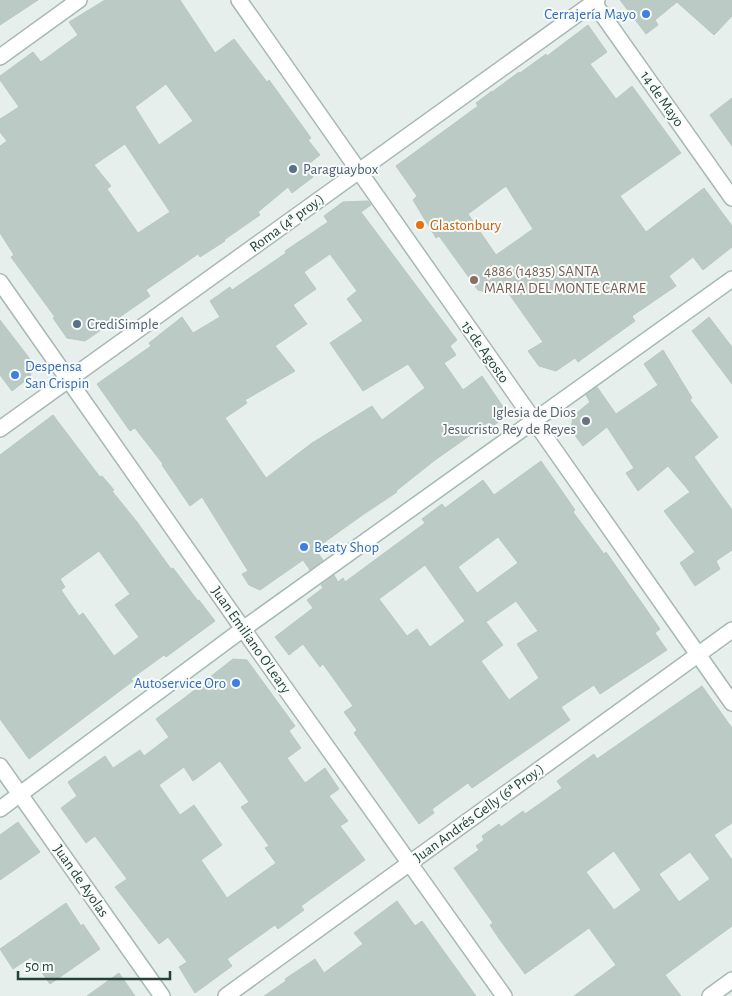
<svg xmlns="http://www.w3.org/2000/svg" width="732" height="996" font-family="'Alegreya Sans',sans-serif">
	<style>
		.building { fill: #bbcac4; stroke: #b8c9c2; fill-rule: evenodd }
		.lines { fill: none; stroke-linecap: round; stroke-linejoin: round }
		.minor-casing { stroke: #a8b8b2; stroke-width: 18 }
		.tertiary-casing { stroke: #a8b8b2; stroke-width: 18 }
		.secondary-casing { stroke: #a4bbb3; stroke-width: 18 }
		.minor { stroke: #fff; stroke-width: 15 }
		.tertiary { stroke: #fff; stroke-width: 15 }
		.secondary { stroke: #fff; stroke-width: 15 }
		.shop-dot { fill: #3f7fe0; stroke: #f7fbf9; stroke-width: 2 }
		.service-dot { fill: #5c6f8a; stroke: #f7fbf9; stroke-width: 2 }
		.food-dot { fill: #e8710a; stroke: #f7fbf9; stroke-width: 2 }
		.education-dot { fill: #8d6e63; stroke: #f7fbf9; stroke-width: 2 }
		.worship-dot { fill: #6b7280; stroke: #f7fbf9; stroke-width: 2 }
		.labels { text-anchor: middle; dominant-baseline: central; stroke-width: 4; stroke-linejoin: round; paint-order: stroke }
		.shop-label { font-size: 15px; fill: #366cbe; stroke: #f7fbf9; text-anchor: end }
		.street-label { font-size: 15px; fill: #24423a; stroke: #f7fbf9 }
		.service-label { font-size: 15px; fill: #4e5e75; stroke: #f7fbf9; text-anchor: start }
		.food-label { font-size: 15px; fill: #c56008; stroke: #f7fbf9; text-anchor: start }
		.education-label { font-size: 15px; fill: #785e54; stroke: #f7fbf9; text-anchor: start }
		.worship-label { font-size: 15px; fill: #5b616d; stroke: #f7fbf9; text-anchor: end }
	</style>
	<rect width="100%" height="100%" fill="#e6efeb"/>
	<!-- building -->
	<g class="building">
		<path d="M0,0H38L0,25Z"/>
		<path d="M105,0H180L215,53L234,39L267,82L269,80L311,138L308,140L320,155L306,166L313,177L292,193L288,187L258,212L260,215L224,240L225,241L200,257L198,254L146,290L150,296L85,341L67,338L53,318L55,317L11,257L14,255L0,233V146L7,141L0,132V119L19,107L0,80V76L33,52L41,62L78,35L69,22ZM166,84L193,121L159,145L135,107ZM125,144L170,212L138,233L107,189L111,186L94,165Z"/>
		<path d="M620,0H732V16L714,35L677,2L655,20L658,25L646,34Z"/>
		<path d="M588,25L607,52L590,64L616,99L632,86L681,153L620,196L646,232L704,188L732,226V247L703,270L693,257L669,276L676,286L632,316L635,321L578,362L575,358L556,371L539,366L528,351L543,342L502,284L491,293L478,290L439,236L436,238L413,200L417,196L396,166L478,106L476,103L492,91V92L519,72L520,73L546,54L547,56ZM506,186L533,229L496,255L468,214Z"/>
		<path d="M732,98V146L710,115Z"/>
		<path d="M368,201L371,205L361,212L457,340L450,346L456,355L444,363L463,390L482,376L508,414L492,427L489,422L435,460L396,491L397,492L361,516L315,549L323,560L310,570L303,560L260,590L249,585L242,574L248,571L202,497L190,506L162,465L163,464L135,428L130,431L97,384L151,346L149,343L182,317L193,333L220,317L210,301L230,287L232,290L286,253L285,251L328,222L324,216L343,202ZM330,254L357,291L347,299L363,321L330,343L363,391L408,364L425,388L382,420L372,406L312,443L266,478L225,418L247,403L245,400L295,371L275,346L307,324L293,305L316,289L304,272Z"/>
		<path d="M709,317L732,347V384L692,331Z"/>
		<path d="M0,320L33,363L30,377L12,391L0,375Z"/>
		<path d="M663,350L692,398L690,400L718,437L694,457L732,510V550L716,561L720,569L695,586L680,563L695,552L664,511L690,492L668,466L638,491L626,473L634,468L607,427L583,446L571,430L573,416L590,402L586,395L597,387L616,414L658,385L644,364Z"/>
		<path d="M53,415L100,477L102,476L114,490L112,491L137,522L171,569L173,568L198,601L199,600L215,621L166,657L164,655L131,679L133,681L29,759L0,719V455ZM99,551L130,594L115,605L139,637L114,656L83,613L79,616L61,590L65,587L60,579Z"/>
		<path d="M541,461L575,510L573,512L604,554L606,552L660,629L655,633L667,650L600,694L594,685L561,707L570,720L472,788L468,783L432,809L434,813L419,824L354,733L357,730L344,712L353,706L323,664L320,667L303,644L289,655L275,637L313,608L307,600L323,588L321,585L334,575L338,582L343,578L345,582L425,523L422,519L442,504L445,508L483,480L494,495ZM498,537L518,563L477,593L458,567ZM425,565L465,621L430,647L417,629L407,636L379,599ZM516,601L538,631L517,644L539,678L509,700L481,661L503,645L486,622Z"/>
		<path d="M233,659L247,660L295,726L289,731L301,748L287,758L305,783L325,768L339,789L329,796L348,821L340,826L365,860L301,906L304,910L278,929L275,925L227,959L232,966L195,993L179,967L187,962L168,937L159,944L115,887L127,879L95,836L86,843L61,808L77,796L68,782L105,756L113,768L140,750L144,756L169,737L156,719L211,678L210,677ZM220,761L249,802L241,807L269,846L265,848L276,863L227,898L201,860L222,845L194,805L180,815L159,785L184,767L193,781Z"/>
		<path d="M702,686L732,728V823L714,835L732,860V926L665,975L681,996H574L616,965L589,928L525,974L500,940L490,925L493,923L454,868L479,850L476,846L484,840L482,836L499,824L501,827L523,811L525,814L562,788L557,781L594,754L597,759ZM614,851L641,890L614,910L586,872ZM690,852L710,879L679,902L659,874Z"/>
		<path d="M18,822L40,852L0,880V835Z"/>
		<path d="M397,901L415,926L422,921L476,996H264L286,981L285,979L315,959L324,973L363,944L354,933Z"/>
		<path d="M66,903L81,926L83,924L100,949L50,984L31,957L13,969L0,949Z"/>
		<path d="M119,973L135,996H87Z"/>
	</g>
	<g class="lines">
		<defs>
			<g id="minor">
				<path d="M239,0L732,703"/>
				<path d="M592,0L732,198"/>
				<path d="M0,57L79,0"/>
				<path d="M0,282L243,629L504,996"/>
				<path d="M0,766L162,996"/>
				<path d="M226,996L732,630"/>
				<path d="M710,996L732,980"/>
			</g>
			<path id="tertiary" d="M0,429L597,0"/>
			<path id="secondary" d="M0,809L243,629L732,279"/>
		</defs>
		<!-- minor casing -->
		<use href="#minor" class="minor-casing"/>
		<!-- tertiary casing -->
		<use href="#tertiary" class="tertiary-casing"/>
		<!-- secondary casing -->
		<use href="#secondary" class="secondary-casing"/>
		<!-- minor -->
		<use href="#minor" class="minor"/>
		<!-- tertiary -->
		<use href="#tertiary" class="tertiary"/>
		<!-- secondary -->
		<use href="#secondary" class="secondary"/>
	</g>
	<!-- markers -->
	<g class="shop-dot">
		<circle cx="646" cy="14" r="5"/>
		<circle cx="15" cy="375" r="5"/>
		<circle cx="304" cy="547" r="5"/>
		<circle cx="236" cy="683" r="5"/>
	</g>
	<g class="service-dot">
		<circle cx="293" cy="169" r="5"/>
		<circle cx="77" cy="324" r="5"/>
	</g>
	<circle class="food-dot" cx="420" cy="225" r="5"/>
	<circle class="education-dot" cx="474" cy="280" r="5"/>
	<circle class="worship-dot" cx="586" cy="421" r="5"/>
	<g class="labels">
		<!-- shop labels -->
		<g class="shop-label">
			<text x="636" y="14">Cerrajería Mayo</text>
			<text x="25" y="366" text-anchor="start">Despensa<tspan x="25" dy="17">San Crispin</tspan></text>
			<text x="314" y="547" text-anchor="start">Beaty Shop</text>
			<text x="226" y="683">Autoservice Oro</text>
		</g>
		<!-- street labels -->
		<g class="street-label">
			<text transform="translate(662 99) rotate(55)">14 de Mayo</text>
			<text transform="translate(287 223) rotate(-36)">Roma (4ª proy.)</text>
			<text transform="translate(485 352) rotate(55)">15 de Agosto</text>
			<text transform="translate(251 640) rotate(55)">Juan Emiliano O'Leary</text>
			<text transform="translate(479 813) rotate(-36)">Juan Andrés Gelly (6ª Proy.)</text>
			<text transform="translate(81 881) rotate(55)">Juan de Ayolas</text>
		</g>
		<!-- service labels -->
		<g class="service-label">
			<text x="303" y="169">Paraguaybox</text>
			<text x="87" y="324">CrediSimple</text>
		</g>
		<!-- food labels -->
		<g class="food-label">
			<text x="430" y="225">Glastonbury</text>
		</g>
		<!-- education labels -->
		<g class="education-label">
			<text x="484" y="271">4886 (14835) SANTA<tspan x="484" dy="17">MARIA DEL MONTE CARME</tspan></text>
		</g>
		<!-- worship labels -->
		<g class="worship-label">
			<text x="576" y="412">Iglesia de Dios<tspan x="576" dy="17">Jesucristo Rey de Reyes</tspan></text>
		</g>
	</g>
	<!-- scale -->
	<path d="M18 971v8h152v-8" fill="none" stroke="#24423a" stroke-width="2.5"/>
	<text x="25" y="971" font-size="15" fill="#24423a" stroke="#f7fbf9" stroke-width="4" paint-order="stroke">50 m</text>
</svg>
